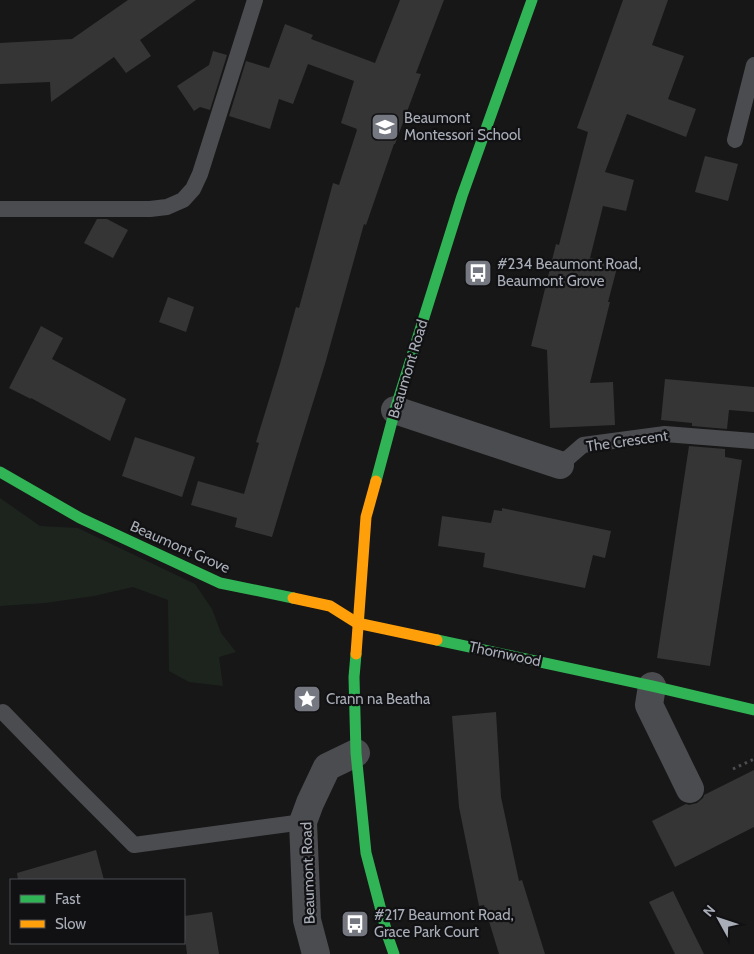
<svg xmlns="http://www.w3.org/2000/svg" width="754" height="954" font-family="Cabin,sans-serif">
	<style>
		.green { fill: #1d241e }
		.building { fill: #353536 }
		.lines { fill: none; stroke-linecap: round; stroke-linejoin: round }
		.path { stroke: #4d4e52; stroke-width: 3; stroke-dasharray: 2.5 4; stroke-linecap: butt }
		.lane { stroke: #4b4c50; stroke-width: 16 }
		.street { stroke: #4b4c50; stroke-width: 28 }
		.fast { stroke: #30b455; stroke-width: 11 }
		.slow { stroke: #ff9f0a; stroke-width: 11 }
		.labels { text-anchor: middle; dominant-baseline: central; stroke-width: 4.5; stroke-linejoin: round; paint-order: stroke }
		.poi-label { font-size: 15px; fill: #a8adb8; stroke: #111113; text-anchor: start }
		.street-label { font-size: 15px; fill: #a8adb8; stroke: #111113 }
	</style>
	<rect width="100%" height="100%" fill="#171717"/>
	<!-- green -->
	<path class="green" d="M0,498L40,526L78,528L195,584L212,609L221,633L236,652L219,657L223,686L189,682L169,671L168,600L133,587L94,596L45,603L0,606Z"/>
	<!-- building -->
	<g class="building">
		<path d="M128,0H196L140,40L151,56L126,73L114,57L51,102L50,82L0,84V43L72,39Z"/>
		<path d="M400,0H444L416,73L421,74L395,144H394L366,225L364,224L325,364L297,454L272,537L235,527L237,518L191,505L198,481L244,494L259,443L256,442L280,364L296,307L299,308L333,183L339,185L357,130H356L357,129L341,123L354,81L308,64L293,104L279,99L270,129L229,116L246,61L269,68L285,24L313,35L311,39L375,63Z"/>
		<path d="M623,0H668L652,45L684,56L668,99L696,109L686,137L627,114L605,172L634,180L626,211L603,206L590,258L618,264L608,302H610L590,383L613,382L615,425L550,428L547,350L531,346L556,244L559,245L588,132L577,128Z"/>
		<path d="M213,51L227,55L210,110L200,107L194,111L177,86L209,65Z"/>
		<path d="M705,156L738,164L728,201L695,192Z"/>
		<path d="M97,219H107L128,230L113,258L84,243Z"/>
		<path d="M168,297L194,307L186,332L159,322Z"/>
		<path d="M41,326L63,338L52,359L126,399L110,441L31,398V399L9,388Z"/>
		<path d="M665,379L754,387V412L729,410L727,429L692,426V423L661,420Z"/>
		<path d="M135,437L195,457L182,497L122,476Z"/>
		<path d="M689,446L725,449V457L742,460L710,666L657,658Z"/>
		<path d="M502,508L611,531L605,558L593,555L585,588L483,567L485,553L438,546L442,516L491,523L494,510L502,511Z"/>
		<path d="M496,712L501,797L519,881L522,880L545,954H499L484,905L479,906L459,807L452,716Z"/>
		<path d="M754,770V827L675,867L652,821L686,804L689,805L697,803L703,798L704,795Z"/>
		<path d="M96,850L104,880H18L17,873Z"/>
		<path d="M673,891L690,926L704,954H675L649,902Z"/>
		<path d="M212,912L219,954H187L184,929V916Z"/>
	</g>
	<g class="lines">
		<!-- path -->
		<path class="path" d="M733,769L754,759"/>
		<!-- lane -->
		<g class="lane">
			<path d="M735,140L754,65"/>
			<path d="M0,209H150L167,207L183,200L193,189L200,174L255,0"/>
			<path d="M560,465L583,445L665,434L754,441"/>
			<path d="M3,712L71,782L134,845L303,822"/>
		</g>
		<!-- street -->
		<g class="street">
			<path d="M395,410L560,465"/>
			<path d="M652,686L649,705L690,789"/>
			<path d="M316,954L307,920L303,822L310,803L327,767L356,753"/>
		</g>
		<!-- fast -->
		<g class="fast">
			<path d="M0,472L80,518L220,583L293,598"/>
			<path d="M376,481L395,410L462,196L532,0"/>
			<path d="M437,640L652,686L754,710"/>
			<path d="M356,654L354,677L356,753L366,853L388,937L394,954"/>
		</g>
		<!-- slow -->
		<g class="slow">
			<path d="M293,598L330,606L357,623L437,640"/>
			<path d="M356,654L366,517L376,481"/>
		</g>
	</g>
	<!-- icons -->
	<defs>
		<symbol id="school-square" viewBox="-11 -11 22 22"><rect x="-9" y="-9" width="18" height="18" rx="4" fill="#757880" stroke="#111113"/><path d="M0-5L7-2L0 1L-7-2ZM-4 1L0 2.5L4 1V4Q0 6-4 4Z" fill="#fff"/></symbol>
		<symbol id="bus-square" viewBox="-11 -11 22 22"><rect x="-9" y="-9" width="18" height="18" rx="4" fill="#757880" stroke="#111113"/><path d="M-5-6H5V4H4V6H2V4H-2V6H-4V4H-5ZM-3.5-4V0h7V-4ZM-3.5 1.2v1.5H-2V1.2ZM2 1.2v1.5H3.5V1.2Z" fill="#fff"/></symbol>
		<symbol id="sight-square" viewBox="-11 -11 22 22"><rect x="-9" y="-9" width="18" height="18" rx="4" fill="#757880" stroke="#111113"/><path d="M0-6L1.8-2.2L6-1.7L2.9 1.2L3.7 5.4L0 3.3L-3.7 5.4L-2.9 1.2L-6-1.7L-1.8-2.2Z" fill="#fff"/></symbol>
	</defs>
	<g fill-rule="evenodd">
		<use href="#school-square" x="369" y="111" width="32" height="32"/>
		<use href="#bus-square" x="462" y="257" width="32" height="32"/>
		<use href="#sight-square" x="291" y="683" width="32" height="32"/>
		<use href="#bus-square" x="339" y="908" width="32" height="32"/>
	</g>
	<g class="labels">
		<!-- poi labels -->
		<g class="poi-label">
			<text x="404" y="118">Beaumont<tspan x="404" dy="17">Montessori School</tspan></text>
			<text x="497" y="264">#234 Beaumont Road,<tspan x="497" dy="17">Beaumont Grove</tspan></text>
			<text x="326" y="699">Crann na Beatha</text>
			<text x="374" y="915">#217 Beaumont Road,<tspan x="374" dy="17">Grace Park Court</tspan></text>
		</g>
		<!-- street labels -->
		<g class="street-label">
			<text transform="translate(408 369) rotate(-73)">Beaumont Road</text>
			<text transform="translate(627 441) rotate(-8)">The Crescent</text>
			<text transform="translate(180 547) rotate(24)">Beaumont Grove</text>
			<text transform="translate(505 654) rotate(12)">Thornwood</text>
			<text transform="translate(308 873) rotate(-92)">Beaumont Road</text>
		</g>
	</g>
	<!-- legend -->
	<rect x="10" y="879" width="175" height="65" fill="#111113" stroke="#4d4f55"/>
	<rect x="20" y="895" width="25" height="8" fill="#30b455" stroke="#4d4f55"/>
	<text x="55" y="904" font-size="15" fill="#a8adb8">Fast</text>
	<rect x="20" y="920" width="25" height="8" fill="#ff9f0a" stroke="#4d4f55"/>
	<text x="55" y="929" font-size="15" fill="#a8adb8">Slow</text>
	<!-- north arrow -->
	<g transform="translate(719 919) rotate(310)" stroke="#111113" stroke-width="4" paint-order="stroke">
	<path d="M0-4L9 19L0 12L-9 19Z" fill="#a8adb8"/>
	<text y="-8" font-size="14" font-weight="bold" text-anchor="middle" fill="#a8adb8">N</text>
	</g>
</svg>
